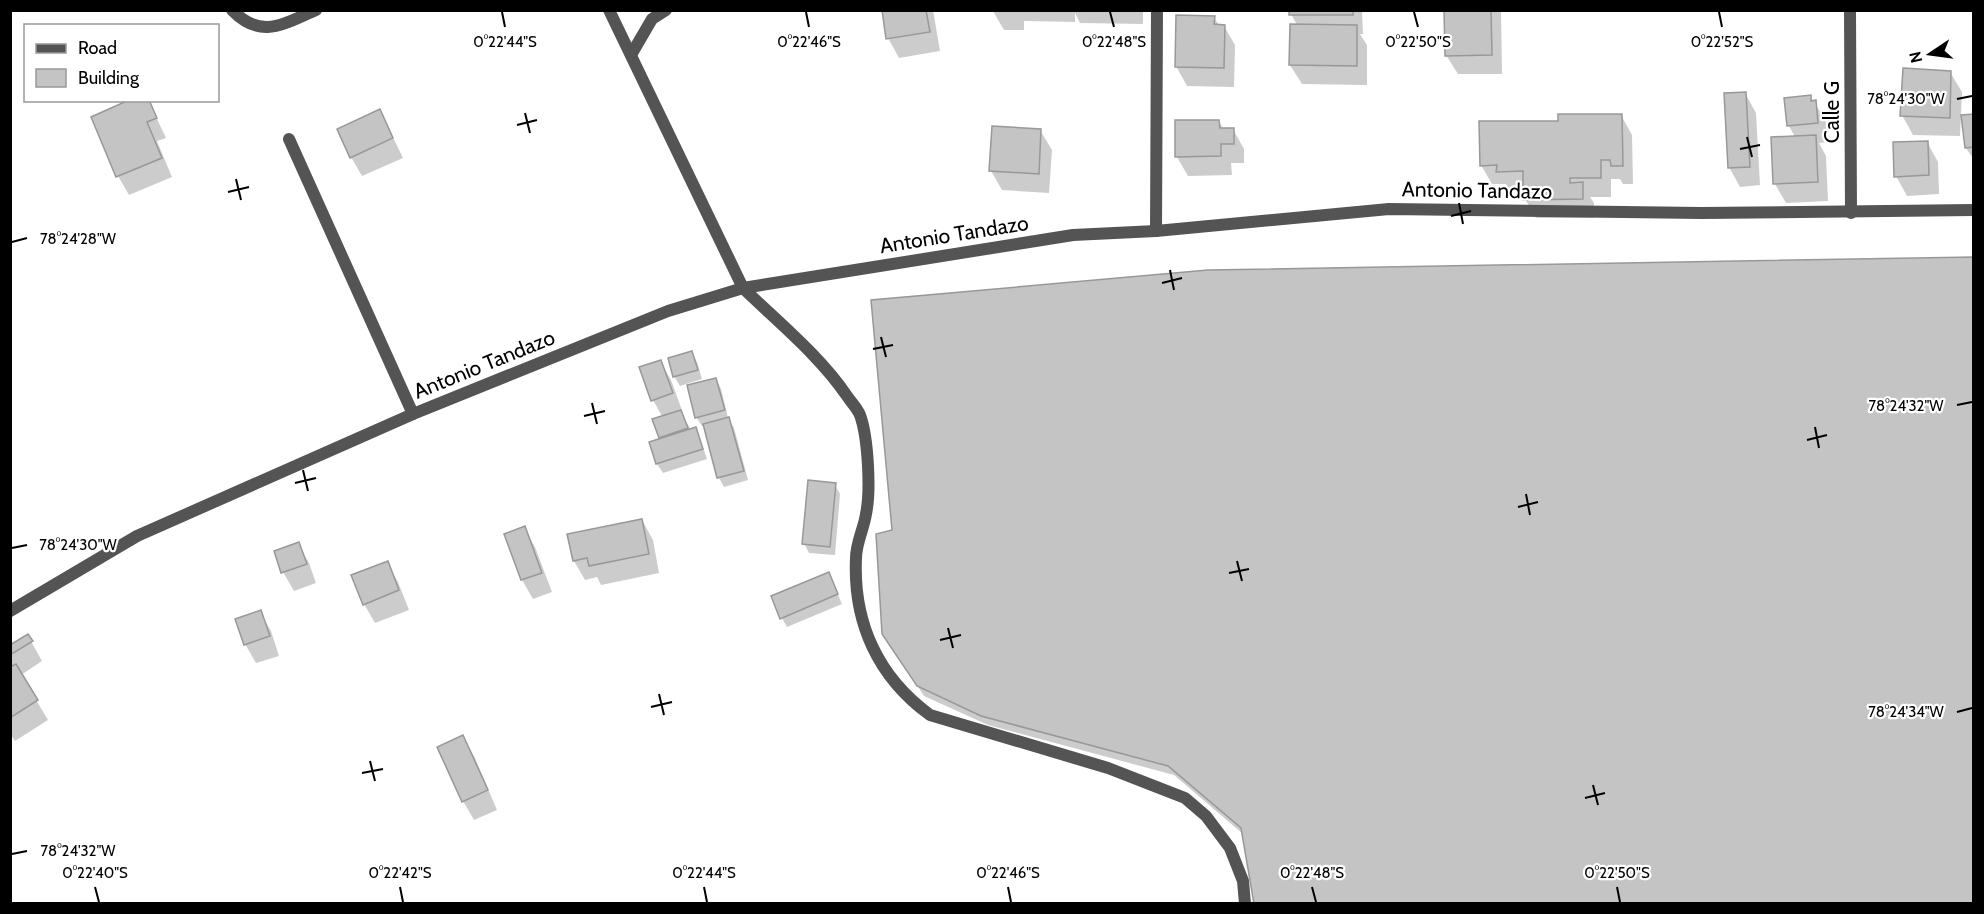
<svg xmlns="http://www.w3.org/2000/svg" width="1984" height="914" font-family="Cabin,sans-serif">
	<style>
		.shadow { fill: #0003 }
		.building { fill: #c4c4c4; stroke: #989898; stroke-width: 1.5 }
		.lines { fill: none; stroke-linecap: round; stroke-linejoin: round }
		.lane { stroke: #545454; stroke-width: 12 }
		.street { stroke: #545454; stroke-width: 12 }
		.ticks { fill: none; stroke: #000; stroke-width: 2 }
		.labels { text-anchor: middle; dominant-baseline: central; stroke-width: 4.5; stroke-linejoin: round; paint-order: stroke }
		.street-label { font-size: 21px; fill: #000; stroke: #fff }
		.ticks-label { font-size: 15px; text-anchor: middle; fill: #000; stroke: #fff; stroke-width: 4.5; stroke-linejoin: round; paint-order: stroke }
	</style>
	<rect width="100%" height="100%" fill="#fff"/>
	<!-- shadow -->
	<g class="shadow">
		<path d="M883,10H933L940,51L899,58L888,38Z"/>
		<path d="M1143,10V24L1080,23L1075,13V22L1024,21V30H1004L993,11Z"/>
		<path d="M1291,10H1362L1363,34H1360L1367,45V85L1302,84L1290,65L1297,25L1291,14Z"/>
		<path d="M1446,10H1501L1502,74H1458L1446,55Z"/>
		<path d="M1214,17L1219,26H1224L1235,45L1234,87L1187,86L1176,66Z"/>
		<path d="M1950,72L1962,92L1960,136L1913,135L1902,115Z"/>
		<path d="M1745,93L1756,113L1760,185L1740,187L1729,167Z"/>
		<path d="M1810,96L1826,121L1828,142L1819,143L1826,156L1828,201L1786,203L1775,184L1795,137L1789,126L1786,99Z"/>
		<path d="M148,100L166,138L157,141L172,177L129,195L118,176L93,117Z"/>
		<path d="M380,111L403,158L362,176L351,157Z"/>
		<path d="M1621,115L1632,135L1633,184H1623L1620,179H1611V197H1590L1594,203V218H1536L1525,199L1524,190H1509L1506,184H1492L1481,165L1559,123Z"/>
		<path d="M1974,115V160L1966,148L1963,116Z"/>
		<path d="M1219,121L1223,129H1233L1244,149V163H1231L1232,175L1188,176L1177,157Z"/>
		<path d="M1040,130L1052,150L1049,193L1002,190L991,171Z"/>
		<path d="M1927,142L1938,162L1939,194L1907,196L1896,176Z"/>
		<path d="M1974,259L1243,834L1174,775L988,725L924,696L890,643Z"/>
		<path d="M692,353L697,362L702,379L680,386L674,376Z"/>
		<path d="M660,361L671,380L683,413H681L691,430L695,429L700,438L707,459L663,473L657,464L651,443L661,440L660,437L663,418L653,400Z"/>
		<path d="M716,379L721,389L728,418L734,428L748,480L724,487L719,478L705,426H702L696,417Z"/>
		<path d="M835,485L840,494L835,555L809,553L804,543Z"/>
		<path d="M642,520L653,540L659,573L601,585L597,577L585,580L574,561Z"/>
		<path d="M524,528L535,547L552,592L533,599L522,580L506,534Z"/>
		<path d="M298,544L309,563L316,583L294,591L283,572Z"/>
		<path d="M387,563L398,582L409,610L375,623L364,604Z"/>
		<path d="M833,583L842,604L787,627L782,618Z"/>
		<path d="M260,612L271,631L279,656L256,663L245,644Z"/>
		<path d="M28,636L42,661L21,675L48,720L15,741L10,734V647Z"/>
		<path d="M463,737L474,756L497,810L474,820L463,801Z"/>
	</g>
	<!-- building -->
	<g class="building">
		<path d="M882,10H926L930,32L886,39Z"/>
		<rect x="1289" y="10" width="64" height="5"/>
		<path d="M1444,10H1491L1492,55L1445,56Z"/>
		<path d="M1176,15L1215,16L1214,24L1225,25L1224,68L1175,67Z"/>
		<path d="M1290,24L1357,25V66L1289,65Z"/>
		<path d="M1903,68L1951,71L1950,118L1900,116Z"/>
		<path d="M1746,92L1750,167L1728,168L1724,93Z"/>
		<path d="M1811,95V101L1816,100L1818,123L1787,126L1784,98Z"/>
		<path d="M129,100H149L157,118L147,122L162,158L116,177L91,117Z"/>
		<path d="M380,109L393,138L350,158L337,129Z"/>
		<path d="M1558,114H1622L1623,166H1611L1610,160H1601V178H1570V183L1583,182V199L1523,200V171L1496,172L1497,165L1480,166L1479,121H1558Z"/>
		<path d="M1974,114V147L1965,148L1961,115Z"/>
		<path d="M1175,120H1219L1220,128H1234V144H1221V156L1175,157Z"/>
		<path d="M992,126L1041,129L1039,174L989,171Z"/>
		<path d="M1816,135L1818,182L1773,184L1771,137Z"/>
		<path d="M1928,141L1929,175L1894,177L1893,142Z"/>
		<path d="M1974,257V904H1254L1241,828L1168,766L981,716L917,686L882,634L876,534L892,530L871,300L1208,270Z"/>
		<path d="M692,351L698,370L673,377L668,358Z"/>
		<path d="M661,360L673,393L651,401L639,367Z"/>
		<path d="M716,378L725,410L695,418L687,385Z"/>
		<path d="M681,410L688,428L659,438L652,419Z"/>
		<path d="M729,417L744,471L717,478L703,424Z"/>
		<path d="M696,427L703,449L656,464L649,442Z"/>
		<path d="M808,480L836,483L830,547L802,544Z"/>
		<path d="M642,519L649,554L589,566L587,558L573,561L567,534Z"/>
		<path d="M525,526L542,573L521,580L504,534Z"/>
		<path d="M299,542L307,564L281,573L274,551Z"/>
		<path d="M388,561L399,590L363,605L351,575Z"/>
		<path d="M829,572L838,594L780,619L771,596Z"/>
		<path d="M261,610L270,636L244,645L235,619Z"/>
		<path d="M28,634L33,641L10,655V645Z"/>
		<path d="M16,664L38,700L10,718V667Z"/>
		<path d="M463,735L488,790L462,802L437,747Z"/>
	</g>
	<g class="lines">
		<!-- lane -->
		<g class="lane">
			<path d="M631,55L652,19L666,10"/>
			<path d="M743,288C778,322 820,356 847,396C851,402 857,408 860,415C868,437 871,490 866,514C864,528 856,543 856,558C853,623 878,677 930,715L1108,768L1185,798L1206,816L1230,848L1243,881L1245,904"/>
		</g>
		<!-- street -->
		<g class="street">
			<path d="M232,10C261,40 283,24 316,10"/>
			<path d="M609,10L743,288"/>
			<path d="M1850,10L1851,213"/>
			<path d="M289,139L413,414"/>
			<path d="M1156,231L1157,10"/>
			<path d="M10,611L137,536L413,414L668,311L743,288L1073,235L1156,231L1389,209L1702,213L1974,210"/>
		</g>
	</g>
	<!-- ticks -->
	<path class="ticks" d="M502,12L505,27M806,12L809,27M1110,12L1114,27M1414,12L1418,27M1719,12L1722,27M1957,99L1972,96M525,113L530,133M517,125L537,120M1747,137L1752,157M1740,149L1760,145M236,179L241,200M228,192L249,187M1459,203L1463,224M1451,216L1471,211M12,242L27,238M1170,270L1174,290M1162,283L1182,278M881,337L886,357M873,349L893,345M592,403L597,424M1957,405L1972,402M584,416L605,411M1815,427L1819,448M1807,440L1827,435M303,470L308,491M295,483L316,478M1526,494L1530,515M1518,507L1538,502M12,548L27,545M1237,561L1242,581M1229,573L1249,569M948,628L953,648M940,640L961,635M659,694L664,715M651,707L672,702M1957,712L1972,708M370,761L375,781M362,773L383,769M1593,785L1598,805M1585,798L1605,793M12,854L27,851M95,887L99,902M400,887L403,902M704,887L707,902M1008,887L1011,902M1312,887L1316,902M1617,887L1620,902"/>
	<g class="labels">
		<!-- street labels -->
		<g class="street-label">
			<text transform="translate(1831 112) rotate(-90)">Calle G</text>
			<text transform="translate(1477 190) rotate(1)">Antonio Tandazo</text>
			<text transform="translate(954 234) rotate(-9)">Antonio Tandazo</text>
			<text transform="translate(484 364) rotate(-22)">Antonio Tandazo</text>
		</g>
	</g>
	<g class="ticks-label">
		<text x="505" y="47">0°22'44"S</text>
		<text x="809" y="47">0°22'46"S</text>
		<text x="1114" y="47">0°22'48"S</text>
		<text x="1418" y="47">0°22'50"S</text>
		<text x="1722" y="47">0°22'52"S</text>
		<text x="1906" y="104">78°24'30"W</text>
		<text x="78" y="244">78°24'28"W</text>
		<text x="1906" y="411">78°24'32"W</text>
		<text x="78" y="550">78°24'30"W</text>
		<text x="1906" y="717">78°24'34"W</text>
		<text x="78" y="856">78°24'32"W</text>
		<text x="95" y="878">0°22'40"S</text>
		<text x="400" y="878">0°22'42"S</text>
		<text x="704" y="878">0°22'44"S</text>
		<text x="1008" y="878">0°22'46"S</text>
		<text x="1312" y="878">0°22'48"S</text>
		<text x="1617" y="878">0°22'50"S</text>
	</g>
	<!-- border -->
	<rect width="1984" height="914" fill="none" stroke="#000000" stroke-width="24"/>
	<!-- legend -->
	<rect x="24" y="24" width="195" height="78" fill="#ffffff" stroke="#999999" stroke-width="1.5"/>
	<rect x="36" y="44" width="30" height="9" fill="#545454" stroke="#999999" stroke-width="1.5"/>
	<text x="78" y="54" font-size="18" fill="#000000">Road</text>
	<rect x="36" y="69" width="30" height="18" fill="#c4c4c4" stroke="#999999" stroke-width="1.5"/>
	<text x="78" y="84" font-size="18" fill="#000000">Building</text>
	<!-- north arrow -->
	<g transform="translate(1930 54) rotate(257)" stroke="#ffffff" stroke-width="4.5" paint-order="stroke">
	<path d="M0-4.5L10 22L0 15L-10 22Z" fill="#000000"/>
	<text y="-9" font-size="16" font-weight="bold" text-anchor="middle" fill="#000000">N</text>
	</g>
</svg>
